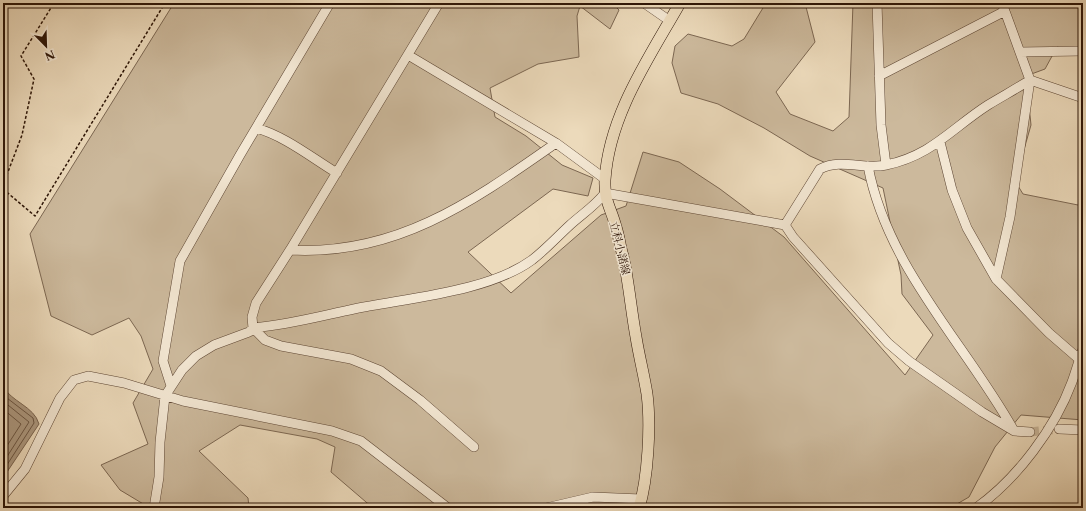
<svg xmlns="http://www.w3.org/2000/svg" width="1086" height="511" font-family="'Libre Caslon Text','Noto Serif JP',serif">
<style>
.green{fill:#ccb99c;stroke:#7c6752}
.water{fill:#ab977e;stroke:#79634e}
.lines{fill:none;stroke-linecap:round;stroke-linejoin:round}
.shore{stroke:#6c5642;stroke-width:1}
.minor-tunnel{stroke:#c6b397;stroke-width:9;stroke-dasharray:9 4.5;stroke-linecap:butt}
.minor-casing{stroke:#5d4634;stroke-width:10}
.major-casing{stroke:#2d1507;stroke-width:12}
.path{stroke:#2d1507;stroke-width:1.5;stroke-dasharray:3 2;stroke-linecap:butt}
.minor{stroke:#f3e7d3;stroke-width:9}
.major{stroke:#ecdabb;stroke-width:11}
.labels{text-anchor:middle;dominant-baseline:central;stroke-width:3;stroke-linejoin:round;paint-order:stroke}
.street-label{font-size:11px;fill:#2d1507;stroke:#f3e7d3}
</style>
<rect width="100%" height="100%" fill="#ecdabb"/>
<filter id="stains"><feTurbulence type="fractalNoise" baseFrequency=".005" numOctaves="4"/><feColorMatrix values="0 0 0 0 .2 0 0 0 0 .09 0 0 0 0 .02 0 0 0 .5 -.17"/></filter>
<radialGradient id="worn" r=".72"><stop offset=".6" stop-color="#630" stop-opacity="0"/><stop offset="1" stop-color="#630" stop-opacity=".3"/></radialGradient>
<!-- green -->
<path class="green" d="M174 3H612L619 10 610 29 580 6 577 16 579 57 538 64 490 88 495 117 526 136 562 165 593 178 588 196 553 189 468 252 511 293 601 215 626 206 643 152 679 162 720 189 784 237 905 375 933 335 902 294 901 275 883 188 810 156 764 128 718 104 681 93 672 63 675 46 688 34 732 46 744 39 766 3H805L815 42 776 92 790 114 833 131 849 117 853 3H1083V53L1057 47 1045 69 1026 76 1031 125 1015 181 1023 194 1083 206V420L1021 415 995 447 969 497 950 508H373L331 472 335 447 317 439 240 425 199 451 248 498 249 508H150L120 490 101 465 148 444 133 403 153 369 141 336 129 318 92 335 51 316 30 234Z"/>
<!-- water -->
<path class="water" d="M3 386C11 402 34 406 39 424L3 478Z"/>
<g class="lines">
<!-- shore -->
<path class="shore" d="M3 395 33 418 34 423 3 471
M3 401 29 422 3 463
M3 409 21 424 3 452"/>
<!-- minor-tunnel -->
<path class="minor-tunnel" d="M1030 432 1059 429"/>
<!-- minor casing -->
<g class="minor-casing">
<path id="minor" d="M439 3 290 250 256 303 252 317 253 328 265 340 281 346 351 359 381 371 420 400 474 447
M644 3 670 21
M877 3 881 125 886 165
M1020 52 1083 51
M408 55 556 143 605 179
M879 76 1005 11
M1030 80 1083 98
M256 128C285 136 312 158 337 173
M940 142 952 190 967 228 996 279 1049 333 1079 359
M868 166C887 267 964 342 1013 429
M785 225 820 169C841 158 864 170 886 165 931 156 952 128 988 105 1001 97 1016 89 1030 80
M290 250C397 256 473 201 556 143
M996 279 1010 217 1030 80 1002 3
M171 386 163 361 180 261 240 155 330 3
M1059 429 1083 430
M3 496 25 469 60 398 74 380 88 376 124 383 183 401 332 431 361 441 448 508
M154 508 159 477 160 442 165 396 182 370 196 356 214 345 249 332 253 328C288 325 321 316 354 309 407 298 488 292 532 260 545 250 557 237 570 225 582 214 595 206 605 193L785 225 793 237 888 343 909 361 982 412 1014 431 1030 432
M546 508 593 497 641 499
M976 508C1017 479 1055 428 1072 382 1076 371 1079 360 1083 349"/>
</g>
<!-- major casing -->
<g class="major-casing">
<path id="major" d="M639 508C648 478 651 425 647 394 644 375 639 356 636 337 631 310 629 283 623 256 620 246 619 236 616 227 611 208 604 201 605 180 609 115 649 58 680 3"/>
</g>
<!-- path -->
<path class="path" d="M3 185 22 135 34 79 21 56 54 3
M3 189 35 216 165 3"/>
<!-- minor -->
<use href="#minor" class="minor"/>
<!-- major -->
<use href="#major" class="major"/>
</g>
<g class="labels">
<!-- street labels -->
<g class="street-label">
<text transform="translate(620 248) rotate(76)">立科小諸線</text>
</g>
</g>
<!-- margin -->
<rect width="1086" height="511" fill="none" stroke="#ecdabb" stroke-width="16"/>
<rect x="4" y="4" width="1078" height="503" fill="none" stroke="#2d1507" stroke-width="2"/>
<rect x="8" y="8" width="1070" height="495" fill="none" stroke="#2d1507"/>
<!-- north arrow -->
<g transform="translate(46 46) rotate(157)" stroke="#f3e7d3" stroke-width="3" paint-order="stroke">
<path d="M0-3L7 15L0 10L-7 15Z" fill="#2d1507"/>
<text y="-6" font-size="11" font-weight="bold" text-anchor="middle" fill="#2d1507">N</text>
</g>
<rect width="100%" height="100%" filter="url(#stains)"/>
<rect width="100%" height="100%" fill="url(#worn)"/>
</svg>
